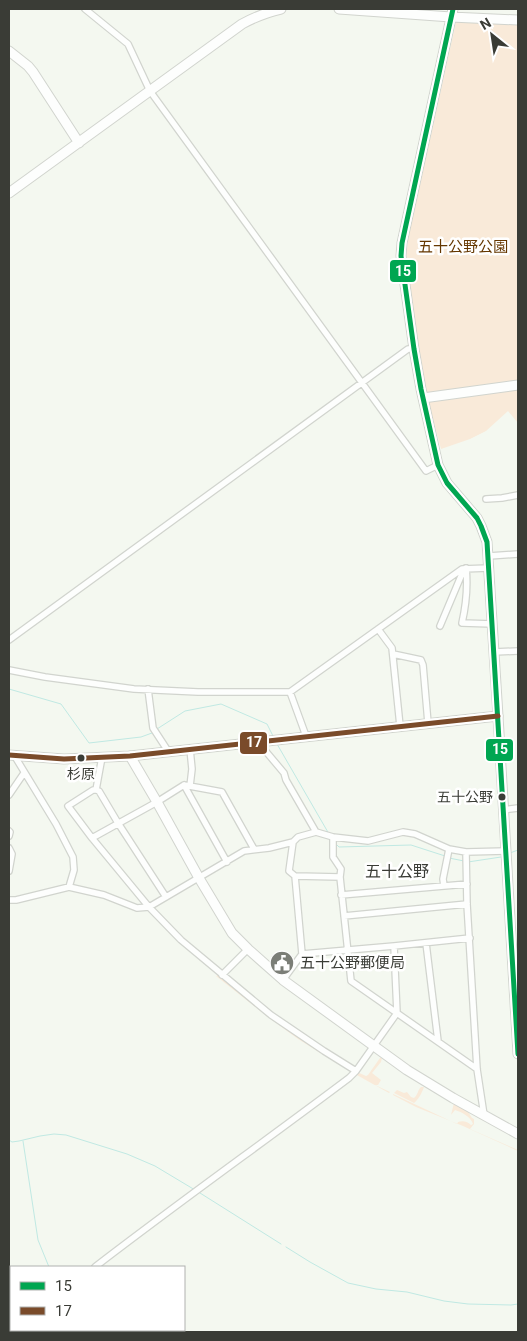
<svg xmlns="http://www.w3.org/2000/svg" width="527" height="1341" font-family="Roboto,'Noto Sans JP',sans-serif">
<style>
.green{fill:#f9ead9}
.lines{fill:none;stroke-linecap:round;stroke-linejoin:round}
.stream{stroke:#c0e9e3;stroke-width:1}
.street-casing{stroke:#d1d4ce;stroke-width:8}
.secondary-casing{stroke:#d1d4ce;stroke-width:11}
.primary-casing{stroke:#d1d4ce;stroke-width:11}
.street{stroke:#fdfefd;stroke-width:5.5}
.secondary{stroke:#fdfefd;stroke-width:9}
.primary{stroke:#fdfefd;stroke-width:9}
.bus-1-casing{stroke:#fff;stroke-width:9}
.bus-2-casing{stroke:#fff;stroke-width:9}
.bus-1{stroke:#00a651;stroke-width:5}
.bus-2{stroke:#7a4b2a;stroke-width:5}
.bus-dot{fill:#3a3c36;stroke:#fff;stroke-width:2}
.labels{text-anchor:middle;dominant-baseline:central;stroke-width:5;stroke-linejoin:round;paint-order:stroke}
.bus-label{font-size:14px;fill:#3a3c36;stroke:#fff}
.park-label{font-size:15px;fill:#653700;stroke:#fff}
.poi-label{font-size:15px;fill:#3a3c36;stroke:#fff;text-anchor:start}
.neighbourhood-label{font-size:16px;fill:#3a3c36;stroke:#fff}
.line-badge{stroke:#fff;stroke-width:2}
.badge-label{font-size:14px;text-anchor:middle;font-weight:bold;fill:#fff}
</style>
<rect width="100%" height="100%" fill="#f4f8f0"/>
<!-- green -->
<path class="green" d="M456 22 518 24V423L508 411 486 431 470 439 441 449 424 385 406 259 408 239Z
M218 975 267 1016 302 1040 352 1071 351 1072 298 1039 268 1017 216 976Z
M380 1058H382L381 1062 372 1073 381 1080 378 1085H375L390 1092 389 1093 355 1074 357 1072 366 1076 368 1075Z
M421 1087H424C422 1093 418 1100 414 1103L394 1093 397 1090 404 1093 407 1092 411 1097 414 1098C418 1095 418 1089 421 1087Z
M393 1094 457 1124 458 1122C463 1120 468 1122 471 1125L473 1124C471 1117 462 1112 455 1110L451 1115 454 1103 467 1110 472 1118 474 1119V1124L470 1129 518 1150V1151L463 1126 416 1107 393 1095Z"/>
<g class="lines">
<!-- stream -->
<path class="stream" d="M9 689 61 704 89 743 141 737 152 733
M157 729 185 711 221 704 267 724 273 736
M277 744 329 834
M335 843 339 847 411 845 445 856
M510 853 518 850
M449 858 464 861
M468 862 501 857
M9 1140 12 1142 19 1141 40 1136 54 1134 66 1135 127 1154 155 1166 195 1190
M23 1141 38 1240 49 1267
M200 1193 281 1244
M286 1247 310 1262 348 1283 376 1289 407 1292 444 1301 468 1304 511 1305 518 1304
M63 1332V1330"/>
<!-- street casing -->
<g class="street-casing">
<path id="street" d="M85 9 128 44 150 91 426 471 438 465
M486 499 502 498 518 495
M489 556 518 554
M466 568C468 587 466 605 462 623L493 624
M440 626 464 569
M378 629 392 648 400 726
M9 640 408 349H414
M494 652 518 651
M393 654 421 660 423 665 428 723
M9 670 45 677 134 689 198 692H290L462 569 489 568
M148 689 153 728 168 751
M290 692 306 736
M258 742 284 773 286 780 316 832 333 837 368 841 403 832 415 834 449 849 466 852 506 851
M14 755 56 824 73 857 74 870 69 887
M184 785 227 862
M190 786 192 769 190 749
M96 790 102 757
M9 795 24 773
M503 810 518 808
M9 831 10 832 9 836
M333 837V857L341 869 340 877
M92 838 157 802 184 785 222 792 254 849
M9 848 12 854 9 871
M466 852 467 904 477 1069 484 1115
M295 876 340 877 351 981 477 1069
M444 886 443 879 449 849
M341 895 467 884
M166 897 118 823 99 791 96 790H93L68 806 92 838 149 907 181 940 271 1015 324 1051 356 1071
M9 900H16L69 887 104 895 137 908 149 907 244 851 269 848 293 842 298 837 316 832
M344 916 467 904
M426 943 438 1041
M302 954 394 946 470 938
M222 975 248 949
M283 980 302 954 295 876 289 871 293 842
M95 1267C178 1203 264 1142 349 1078L356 1071 397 1013 394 946
M9 1331 11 1329"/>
</g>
<!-- secondary casing -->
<g class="secondary-casing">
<path id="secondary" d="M339 9 451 17 518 20
M453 9 402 243 401 256 414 349 421 389 438 465 447 483 477 518 481 526 487 542 498 716
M9 51 28 66 33 72 79 143
M9 193 242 24C255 17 267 12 281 9
M423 398 518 385
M130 756 157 802 199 878 232 933 248 949 283 980 407 1070 453 1098 518 1134"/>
</g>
<!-- primary casing -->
<g class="primary-casing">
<path id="primary" d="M9 755 64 759 130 756 498 716 518 1054"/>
</g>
<!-- street -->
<use href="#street" class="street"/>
<!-- secondary -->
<use href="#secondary" class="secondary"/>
<!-- primary -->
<use href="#primary" class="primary"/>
<!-- bus-1 casing -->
<g class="bus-1-casing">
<path id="bus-1" d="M453 9 402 243 401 256 414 349 421 389 438 465 447 483 477 518 481 526 487 542 518 1054"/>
</g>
<!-- bus-2 casing -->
<g class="bus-2-casing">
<path id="bus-2" d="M9 755 64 759 130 756 498 716"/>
</g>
<!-- bus-1 -->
<use href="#bus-1" class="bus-1"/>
<!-- bus-2 -->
<use href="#bus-2" class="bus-2"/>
</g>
<!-- icons -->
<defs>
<g id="civic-disc" transform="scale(1.25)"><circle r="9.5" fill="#7b7e77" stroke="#fff"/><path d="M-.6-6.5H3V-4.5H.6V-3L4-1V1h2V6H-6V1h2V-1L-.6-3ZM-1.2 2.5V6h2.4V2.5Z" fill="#fff"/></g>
</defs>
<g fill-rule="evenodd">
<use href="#civic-disc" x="282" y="963"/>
</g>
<!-- markers -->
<g class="bus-dot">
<circle cx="81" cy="758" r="4.5"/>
<circle cx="502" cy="797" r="4.5"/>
</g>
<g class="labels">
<!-- bus labels -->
<g class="bus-label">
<text x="81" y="774">杉原</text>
<text x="493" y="797" text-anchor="end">五十公野</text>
</g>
<!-- park labels -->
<g class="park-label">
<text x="463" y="247">五十公野公園</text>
</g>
<!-- poi labels -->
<g class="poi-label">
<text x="300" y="963">五十公野郵便局</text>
</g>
<!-- neighbourhood labels -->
<g class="neighbourhood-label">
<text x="397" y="871">五十公野</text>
</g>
</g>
<g class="line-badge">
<rect x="389" y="259" width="28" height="24" rx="5" fill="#00a651"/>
<rect x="239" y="731" width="29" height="24" rx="5" fill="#7a4b2a"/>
<rect x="485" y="738" width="29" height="24" rx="5" fill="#00a651"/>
</g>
<g class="badge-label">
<text x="403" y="276">15</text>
<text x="254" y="747">17</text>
<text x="500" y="754">15</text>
</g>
<!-- border -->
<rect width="527" height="1341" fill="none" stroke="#3a3c36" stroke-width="20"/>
<!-- legend -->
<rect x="10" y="1266" width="175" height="65" fill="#ffffff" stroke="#b0b1af"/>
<rect x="20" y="1282" width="25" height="8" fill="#00a651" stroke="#b0b1af"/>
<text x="55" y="1291" font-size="15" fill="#3a3c36">15</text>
<rect x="20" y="1307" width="25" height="8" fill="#7a4b2a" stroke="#b0b1af"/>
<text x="55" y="1316" font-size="15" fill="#3a3c36">17</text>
<!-- north arrow -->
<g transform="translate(492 35) rotate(330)" stroke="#ffffff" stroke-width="4" paint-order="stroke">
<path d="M0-4L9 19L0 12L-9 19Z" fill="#3a3c36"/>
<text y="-8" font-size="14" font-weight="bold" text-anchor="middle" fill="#3a3c36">N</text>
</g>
</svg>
